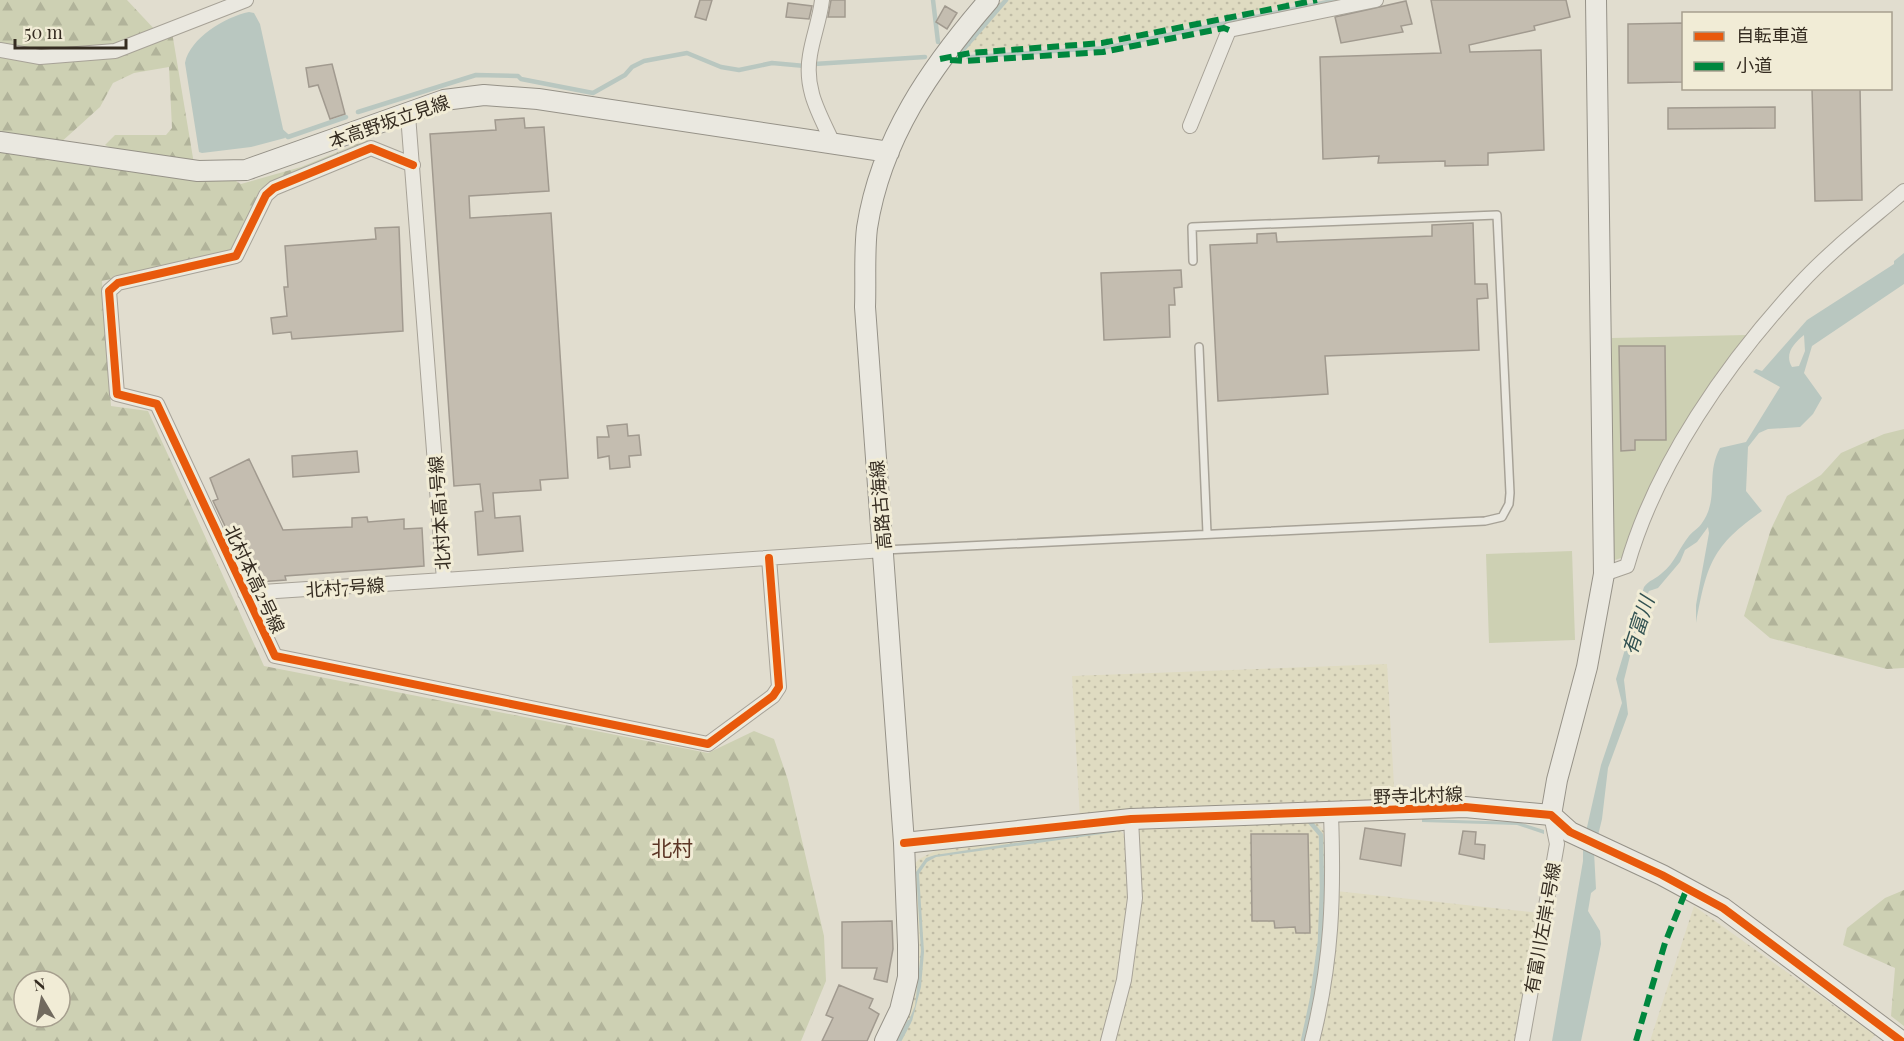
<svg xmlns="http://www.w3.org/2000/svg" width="1904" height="1041" font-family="'Playfair Display','Noto Sans JP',serif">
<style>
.farmland{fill:url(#farmland-dots)}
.forest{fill:url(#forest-firs);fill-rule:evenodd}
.pitch{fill:#cdd0b3}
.water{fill:#b9c7c0;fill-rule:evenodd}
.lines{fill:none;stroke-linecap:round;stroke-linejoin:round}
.stream{stroke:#b9c7c0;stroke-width:4.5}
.building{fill:#c4bdb0;stroke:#a19a8f;stroke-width:1.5}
.lane-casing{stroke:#a7a297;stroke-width:10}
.street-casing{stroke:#a7a297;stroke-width:16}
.secondary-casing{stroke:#969288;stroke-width:22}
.lane{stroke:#eae8e0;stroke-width:7}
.street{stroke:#eae8e0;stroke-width:14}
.secondary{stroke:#eae8e0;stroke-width:20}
.quiet{stroke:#00873e;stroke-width:6;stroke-dasharray:12 6;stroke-linecap:butt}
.cycleway-casing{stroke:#f1ecd6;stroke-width:11}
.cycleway{stroke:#e8590c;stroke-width:8}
.labels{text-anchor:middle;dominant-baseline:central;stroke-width:6;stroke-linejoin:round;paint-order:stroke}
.street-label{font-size:18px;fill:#352c21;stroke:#f1ecd6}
.water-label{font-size:20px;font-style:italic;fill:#325252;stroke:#f1ecd6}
.quarter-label{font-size:21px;fill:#5c3525;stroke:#f1ecd6}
</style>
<defs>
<pattern id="farmland-dots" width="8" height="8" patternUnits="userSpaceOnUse" patternTransform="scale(1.5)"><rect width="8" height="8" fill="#dfdbc1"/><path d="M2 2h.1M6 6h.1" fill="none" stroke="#c0bca6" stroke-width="1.8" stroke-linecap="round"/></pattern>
<pattern id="forest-firs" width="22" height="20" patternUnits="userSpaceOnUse" patternTransform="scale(1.5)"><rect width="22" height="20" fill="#cdd0b3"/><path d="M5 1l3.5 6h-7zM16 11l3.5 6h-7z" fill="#b1b39a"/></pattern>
</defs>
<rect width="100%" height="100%" fill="#e1ddcf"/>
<!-- farmland -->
<path class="farmland" d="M1002 0H1309L1104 42 962 53 959 50Z
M1387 664 1395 803 1080 819 1072 676Z
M1315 820 1326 834 1325 941 1308 1041H1113L1137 835 1141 827Z
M1118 828 1127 838 1130 897 1124 950 1104 1041H892L913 866 919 859 935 851Z
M1336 891 1540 913 1515 1041H1318Z
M1694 906 1875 1035 1870 1041H1650Z"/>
<!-- forest -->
<path class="forest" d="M0 0H127L157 32 137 41 63 54 0 46Z
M172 32 194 164 127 155 105 145 115 135H166L172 128 169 67 134 73 113 83 100 107 59 144 0 136V53L62 59Z
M367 140 372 142 260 189 236 245 226 254 102 281 111 406 148 411 264 666 708 753 754 731 774 739 788 780 824 936 826 981 801 1041H0V150L234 180 241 184 301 167ZM24 981H60V1017H24Z
M1904 429V668L1887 669 1770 638 1744 616 1771 529 1787 496 1821 475 1841 453 1884 434Z
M1904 890V1026L1891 1016 1895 968 1843 945 1847 928 1885 898Z"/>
<!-- pitch -->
<path class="pitch" d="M1746 335 1672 450 1624 557 1612 561V338Z
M1572 551 1575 640 1489 643 1486 554Z"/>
<!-- water -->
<path class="water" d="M1326 0H1353L1103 50 966 59 968 55 1104 46Z
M249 12 254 13 260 24 285 138 251 147 202 153 199 152 185 63C190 38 225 17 249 12Z
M1904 253V284L1812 346 1804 373 1822 398 1813 414 1800 427 1768 429 1759 433 1748 447 1746 491 1762 511C1712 546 1707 564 1696 623V605L1709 533 1708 527 1697 542 1685 550 1680 562 1658 588 1649 591 1643 604 1624 680 1628 714 1608 768 1602 819 1594 852 1596 889 1591 893 1588 911 1600 931 1601 944 1581 1041H1552L1583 861V845L1601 765 1622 703 1616 679 1644 587C1649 580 1656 579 1662 573 1675 563 1679 548 1689 536 1693 531 1699 528 1702 523 1720 497 1705 476 1720 448L1746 442 1780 387 1753 372 1756 369 1762 371 1807 320 1894 264V261ZM1804 335 1805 351 1799 366 1792 367C1784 354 1794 343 1804 335Z
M1422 819 1518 822 1544 830V834L1517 825 1422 822Z
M1116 828V832L936 857 927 862 919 874 924 952 921 987 912 1021 907 1025 915 1006 921 951 916 872 926 858 935 855Z"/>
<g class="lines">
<!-- stream -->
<path class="stream" d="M933 0 938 42
M961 52 1006 0
M814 64 925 57
M358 112 476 75 518 76 521 79 593 93 625 75 632 67 644 61 687 53 721 67 739 70 772 63 805 66
M279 129 288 137 346 117
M899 1041 909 1022
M1303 1041 1312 999 1320 941 1322 889 1321 835 1310 822"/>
</g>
<!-- building -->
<path class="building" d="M700 0H712L706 20 695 17Z
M831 0H845V17H828Z
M1431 0H1566L1570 17 1534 26 1535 30 1469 45 1470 52 1541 50 1544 150 1488 153V165L1445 166V161L1378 163 1379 156 1323 159 1320 57 1441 53Z
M1406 1 1412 24 1401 26 1403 32 1341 43 1335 17Z
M788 3 812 6 809 19 786 17Z
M945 6 957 13 947 29 936 22Z
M1683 23V82L1628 83V24Z
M332 64 345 114 330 119 318 85 309 87 306 68Z
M1812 88H1860L1862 200 1815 201Z
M1775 107V128L1668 129V108Z
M524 118 525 128 544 127 549 191 469 196 470 218 551 213 568 478 540 480 541 490 493 493 495 518 520 516 523 551 478 555 475 512 483 511 480 484 454 486 430 134 496 130 495 120Z
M1473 223 1475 284H1487L1488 298 1477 299 1479 350 1325 356 1328 394 1218 401 1210 245 1257 243V234L1276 233 1277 242 1432 236V225Z
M399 227 403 331 292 339 291 332 273 334 271 318 287 316 284 287H288L285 246 376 239 375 228Z
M1181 270 1182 287 1174 288 1175 305H1169L1170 337 1104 340 1101 273Z
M1619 346H1665L1666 440H1635V450L1621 451Z
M627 424 628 436 639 435 641 455 629 456 630 467 610 469 609 456 598 458 597 437H609L607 426Z
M357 451 359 472 293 477 292 456Z
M249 459 283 530 352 527V518L367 517 368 522 404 519V529L422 528 424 566 285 576 286 580 258 582 259 564 248 574 213 501 218 499 210 478Z
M1365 828 1405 834 1401 866 1360 859Z
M1463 831 1476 832 1475 844 1485 845 1484 859 1459 854Z
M1251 834H1308L1310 933H1296L1295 927 1275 928 1274 921H1252Z
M892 921 893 949 887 982 874 979 877 968H842V922Z
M839 985 873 999 869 1008 879 1014 867 1041H822L833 1018 826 1015Z"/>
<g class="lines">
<!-- lane casing -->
<g class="lane-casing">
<path id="lane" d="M1199 347 1207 533
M884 550 1485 521 1502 517 1509 504 1510 493 1497 215 1192 227 1193 261"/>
</g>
<!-- street casing -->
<g class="street-casing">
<path id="street" d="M822 0C820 19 813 36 810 55 804 89 819 113 833 143
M0 50 40 57 115 51 246 0
M408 115 444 580 884 550
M1190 126 1229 30 1376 0
M413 165 371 148 274 188 266 195 236 256 118 283 109 291 117 394 157 404 275 656 708 744 773 696 779 687 769 558
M1604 574 1627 566C1656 464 1727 363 1799 285 1830 251 1869 221 1904 191
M245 593 444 580
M1108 1041 1124 980 1135 898 1131 819
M1312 1041C1332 961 1334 896 1331 814
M1522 1041 1557 844 1551 815"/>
</g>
<!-- secondary casing -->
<g class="secondary-casing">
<path id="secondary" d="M0 142 198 171 246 170 444 100 484 95 538 99 889 152
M1551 815 1557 780 1587 667 1604 574 1596 0
M904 843 1131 819 1465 807 1551 815 1570 832 1662 875 1723 908 1901 1041
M885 1041 900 1010 908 977V945L904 843 865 307C866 281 864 253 867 228 881 138 931 67 989 0"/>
</g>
<!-- lane -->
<use href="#lane" class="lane"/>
<!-- street -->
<use href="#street" class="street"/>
<!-- secondary -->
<use href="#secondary" class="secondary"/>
<!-- quiet -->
<path class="quiet" d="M940 59 970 53 1102 43 1317 0
M950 60 965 61 1103 52 1224 28 1229 30
M1636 1041 1665 943 1687 888"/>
<!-- cycleway casing -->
<g class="cycleway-casing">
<path id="cycleway" d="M413 165 371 148 274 188 266 195 236 256 118 283 109 291 117 394 157 404 275 656 708 744 773 696 779 687 769 558
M904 843 1131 819 1465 807 1551 815 1570 832 1662 875 1723 908 1901 1041"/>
</g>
<!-- cycleway -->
<use href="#cycleway" class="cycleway"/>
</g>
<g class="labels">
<!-- street labels -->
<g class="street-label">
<text transform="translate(389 121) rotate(-19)">本高野坂立見線</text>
<text transform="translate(880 505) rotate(-95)">高路古海線</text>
<text transform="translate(439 513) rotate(-94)">北村本高1号線</text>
<text transform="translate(255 579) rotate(65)">北村本高2号線</text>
<text transform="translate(345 587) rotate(-4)">北村7号線</text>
<text transform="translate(1418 795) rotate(-2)">野寺北村線</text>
<text transform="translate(1542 928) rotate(-80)">有富川左岸1号線</text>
</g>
<!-- water labels -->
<g class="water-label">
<text transform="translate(1637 625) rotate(-72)">有富川</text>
</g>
<!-- quarter labels -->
<g class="quarter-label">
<text x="672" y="847">北村</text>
</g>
</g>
<!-- legend -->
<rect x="1682" y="12" width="210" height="78" fill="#f1ecd6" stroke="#a69f8e" stroke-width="1.5"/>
<rect x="1694" y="32" width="30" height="9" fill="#e8590c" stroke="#a69f8e" stroke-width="1.5"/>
<text x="1736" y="42" font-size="18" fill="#352c21">自転車道</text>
<rect x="1694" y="62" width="30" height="9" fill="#00873e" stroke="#a69f8e" stroke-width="1.5"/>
<text x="1736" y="72" font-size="18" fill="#352c21">小道</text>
<!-- north arrow -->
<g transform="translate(42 999) rotate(350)"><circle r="28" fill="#f1ecd6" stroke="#a69f8e" stroke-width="1.5"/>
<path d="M0-4.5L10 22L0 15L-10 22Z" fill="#716a5e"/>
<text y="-9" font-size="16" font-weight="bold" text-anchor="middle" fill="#352c21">N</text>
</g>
<!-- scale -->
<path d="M15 39v9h111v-9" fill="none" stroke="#352c21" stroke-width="3"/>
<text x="24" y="39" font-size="18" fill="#352c21" stroke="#f1ecd6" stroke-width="4.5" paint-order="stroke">50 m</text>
</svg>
